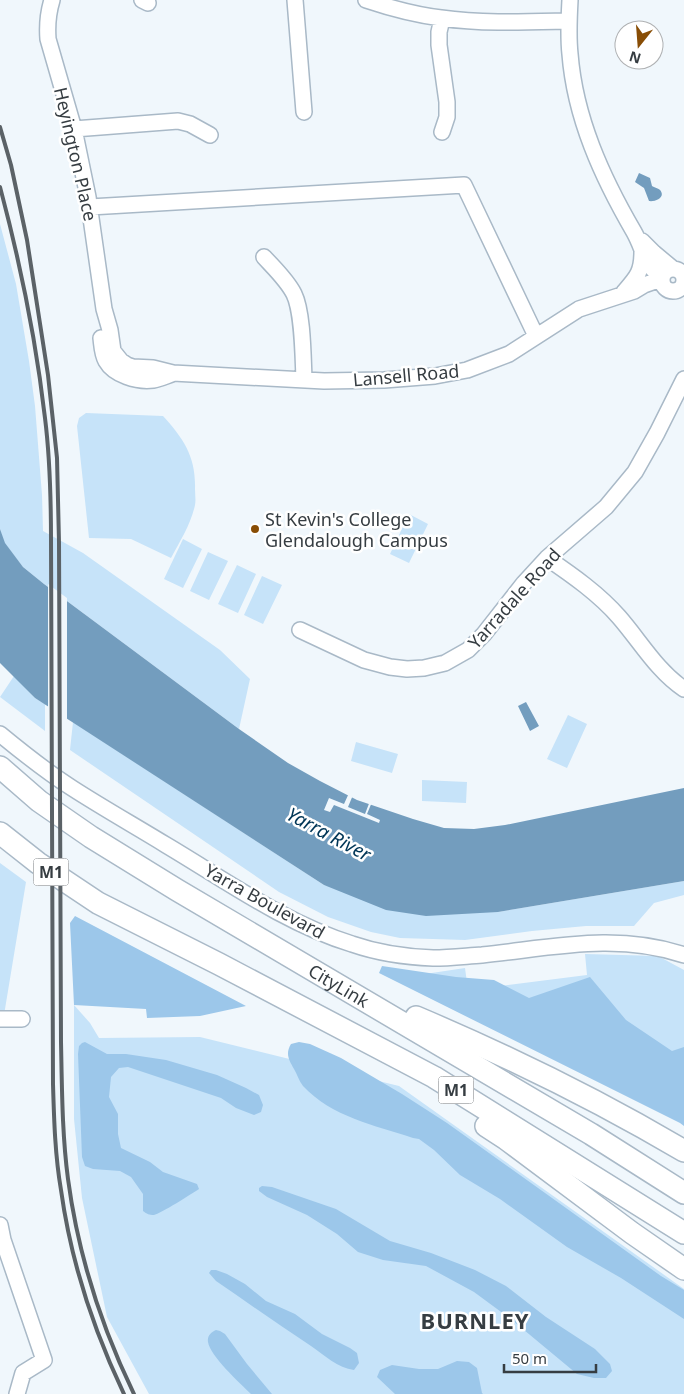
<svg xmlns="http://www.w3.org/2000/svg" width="684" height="1394" font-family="'Noto Sans',sans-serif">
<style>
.green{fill:#c6e3f9}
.forest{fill:#9cc7ea}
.water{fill:#739dbe}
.pier{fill:#f0f7fc}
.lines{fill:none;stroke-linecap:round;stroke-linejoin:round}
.minor-casing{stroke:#a9b9c7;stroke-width:18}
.highway-casing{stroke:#a9b9c7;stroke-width:24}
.minor{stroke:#fff;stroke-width:15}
.highway{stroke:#fff;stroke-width:21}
.rail{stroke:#5b6267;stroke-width:4}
.poi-dot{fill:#884d05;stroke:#fff;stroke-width:2}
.labels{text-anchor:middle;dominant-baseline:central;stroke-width:5;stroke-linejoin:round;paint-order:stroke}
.shield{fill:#fff;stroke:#72777b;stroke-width:1}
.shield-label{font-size:16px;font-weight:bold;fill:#363d42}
.street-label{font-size:18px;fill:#363d42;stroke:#fff}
.poi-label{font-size:18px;fill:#363d42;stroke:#fff;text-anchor:start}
.water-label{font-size:19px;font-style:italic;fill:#003657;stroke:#fff}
.district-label{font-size:22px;font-weight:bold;letter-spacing:1px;fill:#363d42;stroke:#fff}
</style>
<rect width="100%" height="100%" fill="#f0f7fc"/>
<!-- green -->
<path class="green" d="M0 224 16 284 29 361 35 406 42 495 43 531 83 553 220 650 250 679 239 729 44 584 23 567 4 543 0 529Z
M86 413 163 416C184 439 196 457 195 489 195 494 196 500 195 505 191 524 180 541 171 558L131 539 89 538 77 426 79 418Z
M409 514 428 524 409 563 390 554Z
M183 539 202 549 183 588 164 579Z
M208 552 228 561 209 600 190 591Z
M237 565 256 574 238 613 218 604Z
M262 576 282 585 263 624 244 615Z
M14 676 35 698 45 704V731L0 697Z
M568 715 587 724 567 768 547 759Z
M73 722 324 885 498 912 684 881V895L654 903 634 926H586L532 931 465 940 400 938 371 932 328 917 279 892 70 750Z
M356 742 398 754 392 773 351 761Z
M422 780 467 782 466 803 422 801Z
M0 863 26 882 4 1015H0Z
M585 954 658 956 684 970V1119L405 977 465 968 468 990 587 975Z
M74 1005 90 1023 99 1038 200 1037 399 1086 684 1289V1394H149L107 1317 82 1198 74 1119Z"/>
<!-- forest -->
<path class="forest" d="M75 916 246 1006 200 1016 147 1018 146 1009 74 1005 70 923Z
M382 966 456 977 494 980 529 998 590 977 626 1020 672 1051 684 1047V1126L680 1123 379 973Z
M85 1042 107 1054H126L166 1060 217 1075 246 1088 259 1095 263 1105 261 1112 254 1115 236 1108 221 1098 128 1067 119 1068 111 1077 109 1097 118 1114V1134L121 1148 150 1162 163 1172 197 1184 199 1189C193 1193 160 1214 154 1215 149 1215 147 1214 143 1211V1194L131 1177 120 1171 93 1169 85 1166 82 1157 78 1054 79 1046 82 1043Z
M299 1042 310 1044 341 1058 402 1094 447 1123 661 1276 684 1290V1319L621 1278 567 1247 500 1199 460 1175 434 1150 419 1139 413 1138C374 1125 332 1117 303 1086 299 1081 297 1074 294 1069 289 1060 285 1054 291 1044Z
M262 1186 272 1187 336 1209 390 1241 431 1253 475 1270 506 1286 546 1317 595 1349 610 1364 612 1371 606 1378H594L577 1374 512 1320 474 1292 426 1266 383 1260 358 1252 337 1234 307 1215 267 1197 259 1191V1188Z
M211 1270H216L227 1274 245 1284 266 1301 295 1314 322 1334 350 1348 357 1353 359 1363 354 1370C338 1368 324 1355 311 1346 279 1325 248 1303 216 1281L209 1273Z
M216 1330 220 1331 225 1334 247 1364 272 1394H251C240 1383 210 1356 208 1342 207 1336 211 1332 216 1330Z
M457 1361 469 1362 477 1368 482 1393 483 1394H395L377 1377 380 1370 392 1365 419 1369H438Z"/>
<!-- water -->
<path class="water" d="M639 173 650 178 652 186C654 187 659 189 660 190 666 197 656 202 649 201L644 188 635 182Z
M0 529 5 543 23 567 44 584 239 729 288 763 320 781 357 800 413 819 444 828 474 829 505 825 684 788V881L498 912 426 916 386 910 324 885 35 698 0 663Z
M526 702 539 726 530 731 518 706Z"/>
<!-- pier -->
<path class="pier" d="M48 584 67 598V721L48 709Z
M349 793 353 795 348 807 365 814 370 801 372 802 367 814 380 820 379 823 334 805 330 812 324 810 329 798 344 804Z"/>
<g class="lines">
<!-- minor casing -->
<g class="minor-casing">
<path id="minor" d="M52 0C48 13 47 26 48 39L74 129 88 197 104 309 110 330 113 351 121 361 127 365 133 367 153 368 173 373 324 381 384 380 435 376 467 370 509 354 579 309 634 291 644 285 661 279
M142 0 148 3
M295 0 304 112
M366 0C390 8 416 15 441 18 483 24 527 22 569 21
M570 0C569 18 568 36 570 54 575 118 602 177 634 232 644 250 644 264 662 278
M442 19 439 32V45L447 102V117L442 132
M74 129 178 121 190 124 210 135
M90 207 464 185 536 336
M642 241 654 253 672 268
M264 257C274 268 287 280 294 294 303 312 303 358 304 379
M662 280a11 11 0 1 1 22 0a11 11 0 1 1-22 0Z
M624 292C637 277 642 272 642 252
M101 338C102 346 102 354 106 361 114 375 137 382 153 380 159 379 166 376 172 374
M547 558C572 575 599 594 619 617 640 641 657 671 684 689
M300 630 364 660 390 667 407 669 424 668 445 663 468 650 484 634 524 583 547 558 606 507 635 472 657 433 684 379
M0 734C23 753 47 772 72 788 103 808 135 826 166 845 225 880 286 924 352 944 378 953 406 957 433 958 450 958 466 956 482 955 551 948 616 932 684 955
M0 1019H22
M0 1225 3 1240 44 1360 23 1373 17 1394"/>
</g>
<!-- highway casing -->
<g class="highway-casing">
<g id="highway">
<path id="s1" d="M0 767 39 801 91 837 177 890 591 1134 684 1193"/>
<path d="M0 833 38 863 98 903 219 964 434 1077 684 1233"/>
<path d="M416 1017C508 1056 598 1100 684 1151"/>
<path d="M486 1126 506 1139 632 1233 684 1269"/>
</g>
</g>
<!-- minor -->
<use href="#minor" class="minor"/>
<!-- highway -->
<use href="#highway" class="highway"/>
<!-- rail -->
<path class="rail" d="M0 127 11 165 27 240 48 375 57 458 59 542 61 1042C62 1088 62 1134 68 1179 78 1254 101 1326 134 1394
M0 187C20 262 36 340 45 418 50 458 51 499 51 540L53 1084C54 1119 55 1155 61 1190 71 1262 93 1329 124 1394"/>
</g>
<!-- markers -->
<circle class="poi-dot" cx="255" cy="529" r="5"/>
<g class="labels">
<!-- shield labels -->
<g class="shield">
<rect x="33.5" y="858.5" width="35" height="27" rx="4"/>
<rect x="438.5" y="1076.5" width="35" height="27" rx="4"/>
</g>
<g class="shield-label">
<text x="51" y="872">M1</text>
<text x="456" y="1090">M1</text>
</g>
<!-- street labels -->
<g class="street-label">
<text transform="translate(76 154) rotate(77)">Heyington Place</text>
<text transform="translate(406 375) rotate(-5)">Lansell Road</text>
<text transform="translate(514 598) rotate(-48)">Yarradale Road</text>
<text transform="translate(265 901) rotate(29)">Yarra Boulevard</text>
<text stroke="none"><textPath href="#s1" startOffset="404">CityLink</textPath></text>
</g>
<!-- poi labels -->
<g class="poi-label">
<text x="265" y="519">St Kevin's College<tspan x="265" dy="21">Glendalough Campus</tspan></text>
</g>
<!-- water labels -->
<g class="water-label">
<text transform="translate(329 834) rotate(28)">Yarra River</text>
</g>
<!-- district labels -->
<g class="district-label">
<text x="475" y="1320">BURNLEY</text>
</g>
</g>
<!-- north arrow -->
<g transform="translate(639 45) rotate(197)"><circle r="24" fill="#ffffff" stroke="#afb1b3"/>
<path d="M0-4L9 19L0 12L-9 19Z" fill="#884d05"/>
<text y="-8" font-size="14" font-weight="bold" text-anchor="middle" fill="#363d42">N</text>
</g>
<!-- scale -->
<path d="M504 1364v8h92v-8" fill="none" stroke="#363d42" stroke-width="2.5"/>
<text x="512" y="1364" font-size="15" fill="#363d42" stroke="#ffffff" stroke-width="4" paint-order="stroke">50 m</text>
</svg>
